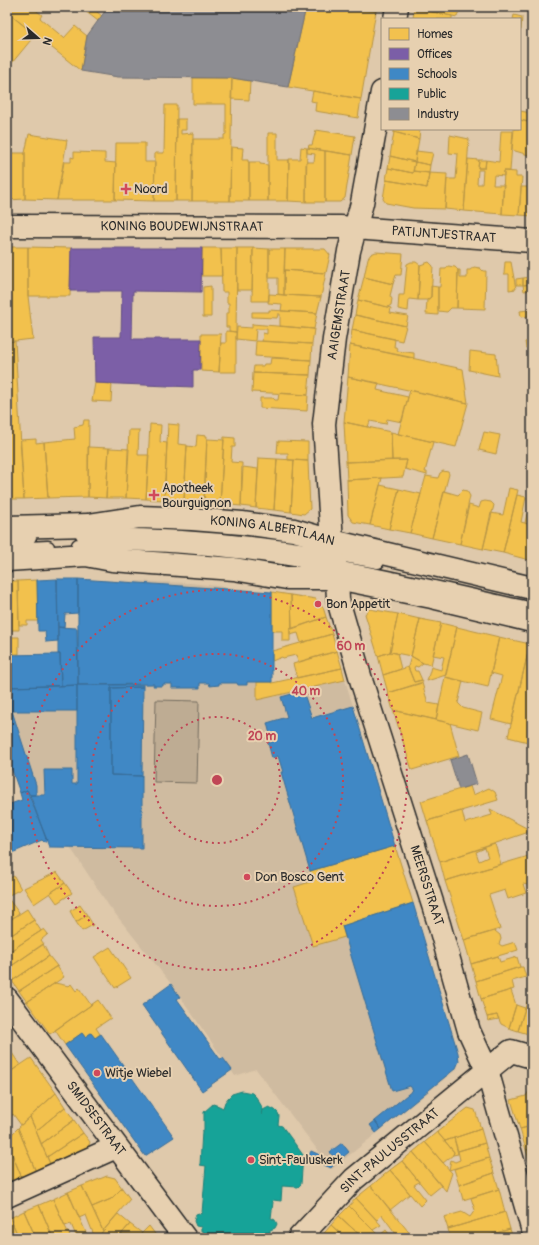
<svg xmlns="http://www.w3.org/2000/svg" width="539" height="1245" font-family="Pangolin,sans-serif">
<style>
.built{fill:#cfbba0}
.green{fill:#beac93;stroke:#746c5f}
.homes{fill:#f2c14e;stroke:#b69444;fill-rule:evenodd}
.offices{fill:#7b5ea7;stroke:#634f82}
.schools{fill:#3f88c5;stroke:#396c97}
.public{fill:#17a398;stroke:#1d7f77}
.industry{fill:#8d8d92;stroke:#707073}
.lines{fill:none;stroke-linecap:round;stroke-linejoin:round}
.service-casing{stroke:#2b2b2b;stroke-width:15}
.minor-casing{stroke:#2b2b2b;stroke-width:25}
.tertiary-casing{stroke:#2b2b2b;stroke-width:25}
.service{stroke:#e7d0b0;stroke-width:12}
.minor{stroke:#e7d0b0;stroke-width:22}
.tertiary{stroke:#e7d0b0;stroke-width:22}
.ring{fill:none;stroke:#c04656;stroke-width:2;stroke-dasharray:2 4}
.poi-dot{fill:#d1495b;stroke:#e7d0b0;stroke-width:1.5}
.labels{text-anchor:middle;dominant-baseline:central;stroke-width:4;stroke-linejoin:round;paint-order:stroke}
.poi-label{font-size:13px;fill:#2b2b2b;stroke:#e7d0b0;text-anchor:start}
.street-label{font-size:13px;fill:#2b2b2b;stroke:#e7d0b0}
.centre{fill:#c04656;stroke:#e7d0b0;stroke-width:2}
.ring-label{font-size:12px;text-anchor:middle;font-weight:bold;fill:#c04656;stroke:#e7d0b0;stroke-width:4;stroke-linejoin:round;paint-order:stroke}
</style>
<rect width="100%" height="100%" fill="#dfc9ab"/>
<filter id="ink" filterUnits="userSpaceOnUse"><feTurbulence type="fractalNoise" baseFrequency=".025" numOctaves="2"/><feDisplacementMap in="SourceGraphic" scale="8" xChannelSelector="R" yChannelSelector="G"/><feConvolveMatrix kernelMatrix="1 2 1 2 8 2 1 2 1" color-interpolation-filters="sRGB"/></filter>
<g filter="url(#ink)">
<!-- built -->
<path class="built" d="M78 579 190 583 272 592V682L273 697 345 680 459 1055V1062L457 1069 332 1169 256 1069 235 1076 172 985 109 906 70 847H49L28 790 20 793 7 756V655L58 654V627L77 628Z"/>
<!-- green -->
<path class="green" d="M156 700 199 701 197 783 154 782Z"/>
<!-- homes -->
<path class="homes" d="M7 7H32L42 15 40 18 64 38 75 26 87 36 81 71 7 12Z
M80 7H91L102 16 98 21Z
M306 7H351L376 11 361 99 288 87Z
M351 7H377L376 11Z
M415 7H460L457 17 414 8Z
M414 8 452 16V19H413Z
M7 12 35 35 7 69Z
M514 15 522 17 521 30H520V19H513Z
M193 78H232L230 201H192L193 139H224V135L226 134V104H193Z
M232 78 250 81 249 100 231 99Z
M313 91 361 99 358 118 315 111 316 102 311 101Z
M165 105H177L176 201H154L155 153H164Z
M520 111 532 113V123L520 120Z
M177 119H186V130H181V134L193 133 192 201H176Z
M520 120 532 123V156L512 150 514 129H520Z
M394 129H420L419 139 394 132Z
M316 130 355 136 352 155 308 148 309 145H312Z
M501 131H513L510 171H504V176L494 175 493 185H504L502 214 464 211 468 159 479 160 478 168H485L486 160 499 162ZM478 170H483L482 184H477Z
M394 132 419 139 415 162 390 156Z
M268 133H277V160H289L288 201H268Z
M29 134 67 140 57 200 25 199V153Z
M450 135 469 139 464 211 445 209 447 179H456L458 154 449 153Z
M116 143H145V162H155L154 201 115 200Z
M231 147 243 148 242 160H248V162H249V201H230Z
M301 147 307 148 306 202 288 201 289 159H300Z
M307 148 325 151V202H306V162H314L315 154 307 153Z
M325 151 352 155 345 198 340 202H325Z
M416 151 433 153 430 165 415 162Z
M74 152 105 153V162L116 163 115 200H57L64 162H71V157L74 158Z
M9 153H25V199L8 200Z
M390 156 415 162 413 173 388 168Z
M7 158H9L8 200H7Z
M479 160H486L485 168H478Z
M249 162H260V164L268 165V201H249Z
M415 162 430 165 429 173 413 171Z
M388 168 413 173V171L429 173 427 188 417 186V185L386 180Z
M531 169 532 216 519 215 521 187H529Z
M504 171 516 172V177H522L519 215 502 214Z
M429 173 447 174 445 209 413 208 386 203 383 199 386 180 417 185V186L427 188Z
M7 247H28V296L33 339 7 342Z
M28 247 71 248 70 296H28Z
M202 248H221L222 276H202Z
M221 248H237L236 332 229 331V327H226V313H229V303H227V292H222Z
M237 248H253L252 290H237Z
M253 248 269 249V301H252Z
M269 249H285L284 295 278 294V278H269Z
M285 249H325L330 255 326 273 284 270Z
M376 252 403 254 401 275H396L393 284 364 277 368 258 371 254Z
M411 262H416L420 265 418 300 409 299 408 311 398 309 399 295H404L407 264Z
M429 262 433 266 431 297 427 300H418L420 265Z
M505 262H511L516 289 509 290V274H504Z
M530 263 532 264V284L523 285V278L531 277Z
M448 266 455 267 458 270 457 308H451L447 312 438 311V287H440L441 269H446Z
M474 267 480 268 483 271H486L485 309 457 308 458 270H460V278H467V270H470Z
M284 270 326 273 321 297 284 295Z
M364 277 393 284 390 296 392 299 391 305 388 307 358 300Z
M523 278V285H516V279Z
M532 284V290L524 291 523 285Z
M211 286V317H203V287Z
M431 286 438 287V315L426 314 427 300 431 297Z
M269 294 284 295 321 297 317 313 281 311 282 304 268 303Z
M358 300 391 308 390 313 408 316 406 326 355 315Z
M269 310 317 313 314 329 280 326V314H278L277 318 252 317V312H269Z
M528 310 529 316 521 317 520 311Z
M355 315 406 326 402 341 352 330Z
M252 324 314 329 312 344 262 341 263 333 267 334V329H256L255 341 236 339 237 327 252 328Z
M352 330 395 339 394 347H396L398 351 414 353V358L350 345Z
M226 331 236 332V372H219L221 343H226Z
M201 334H221L219 372 201 371Z
M15 341 24 499H7V342Z
M256 341 312 344 311 360 255 356Z
M532 341V347L526 348 525 342Z
M350 345 463 369 468 403 348 377Z
M470 351 496 354 498 376 469 370Z
M271 358 311 360 310 375 253 373 254 366H263L264 364H270Z
M253 373 310 375 308 395 252 392Z
M348 377 379 383 377 390 408 397 402 422 387 419 386 424 370 421 368 427 344 422Z
M95 383 112 384 111 402 92 401Z
M410 390 468 403 456 447 398 434Z
M279 393 308 395 307 411 260 408V398H273L275 400H278Z
M84 420H89L88 497 48 498 44 442 75 439 74 427 83 425Z
M344 422 391 432 392 460 346 462Z
M150 424 161 425 160 442 167 443 164 500 146 499Z
M168 424 179 425 178 444 187 445 184 501 164 500Z
M129 430H139L138 455H149L146 499 126 498Z
M391 432 433 442 425 472H427V475L405 469 407 460H392Z
M484 432 500 435 496 454 479 450Z
M197 435 207 436 204 503 184 501 187 446 196 447Z
M224 437 235 438V447H232L231 462 242 463 241 506 220 504Z
M36 439V443L44 442 48 498 24 499 20 440Z
M207 439 224 440 220 504 204 503Z
M278 441 308 442V461L288 460V453H277Z
M88 447 109 448 106 498 88 497Z
M109 448 129 449 126 498H106Z
M259 458 277 459 274 510 256 508Z
M277 459 294 460 291 512 274 510Z
M294 460 308 461 310 509 304 514 291 512Z
M407 460 403 477 347 480 346 462Z
M243 467 258 469 256 508 241 506Z
M443 471 448 472 449 474 432 538 410 533 426 476 438 478 440 473Z
M382 478 370 525 353 522 348 515 347 480Z
M380 485 399 489 389 529 370 525Z
M509 488 518 490 503 553 483 549 491 513 503 515Z
M399 489 421 494 410 533 389 529Z
M463 490 467 491 470 496 460 544 432 538 444 491 458 495Z
M517 495 526 497 521 522 532 525V547L529 560 503 553Z
M485 501 491 502 494 505 483 549 460 544 469 505 479 508 481 502Z
M527 514 532 515V525L525 523Z
M37 580 38 621H27V625H19L18 581Z
M7 581H18L19 630H12L11 634H7Z
M272 592 291 595 292 629H290V641H282V631H272Z
M291 595 316 599 323 607 326 617 292 629Z
M369 609 398 614 390 652 378 656 365 614Z
M398 614 420 619 411 656 390 652Z
M326 617 332 634 301 643 298 633 290 635V629Z
M420 619 441 623 431 665 423 663 411 656Z
M441 623 457 627 446 675 427 681 431 667 441 670 444 657 433 655Z
M457 627 499 637 488 687 445 677Z
M332 634 337 651 298 662 296 655 283 658 282 657 272 661V651Z
M7 637H19V654H7Z
M499 637 530 644 511 724 491 719 502 676 491 673Z
M530 644H532V743L508 737Z
M337 651 342 668 297 678 293 664Z
M390 652 397 653 401 669 383 675 378 656Z
M411 656 423 663 418 667 415 666 414 668 415 671H418L422 680 414 682 408 667Z
M408 667 414 682 422 680 423 682 388 693 383 675Z
M342 668 345 680 257 700V682H272V683Z
M445 677 463 681 458 703 463 708 482 713 478 730 436 720Z
M422 683 428 703 439 705 436 720 393 710 388 693Z
M393 710 450 723 459 756 412 770Z
M470 786 473 795 489 788 495 792 498 800 427 821 421 801Z
M490 809 532 831 440 862 427 821 462 811 465 823 492 815Z
M7 844 12 853 7 856Z
M495 844 501 864 445 881 440 862ZM485 848 488 857 479 861 476 852Z
M395 846 413 903 342 926 345 937 313 946 294 887 313 881 310 871Z
M532 855V886L523 884 526 893 508 899 505 890 489 895 500 929 464 940 445 881Z
M57 872 65 883 34 904 24 888Z
M14 876 21 889 7 896V879Z
M65 883 72 893 57 903 50 893Z
M7 897 19 913 7 922Z
M80 905 87 915 76 922 70 911Z
M27 909 34 920 7 938V922Z
M87 915 93 925 82 931 76 922Z
M34 920 41 931 7 953V938Z
M44 929 48 934 41 940 44 944 7 969V953Z
M495 931 500 935 501 939 499 944 502 946 515 942 518 950 471 964 464 940Z
M43 944 49 956 12 981 7 974V969Z
M110 947 131 978 115 988 94 957Z
M49 956 57 966 19 991 12 981Z
M498 956 500 962 517 957 520 967 476 981 471 964Z
M57 966 64 977 27 1002 19 991Z
M520 967H523L526 977 512 981 514 989 481 999 476 981Z
M55 983 69 986 71 984 76 991 79 988 91 1005 50 1034 27 1002Z
M511 990 516 1005 509 1028 501 1024 497 1015 487 1017 481 999Z
M532 996V1035L518 1031 528 999Z
M98 1000 111 1018 96 1028 100 1034 95 1038 91 1033 85 1037 82 1033 65 1045 55 1030Z
M516 1005 525 1008 518 1031 509 1028Z
M497 1015 499 1019 488 1021 487 1017Z
M10 1050 20 1065 7 1074V1053Z
M31 1058 56 1093 21 1125 13 1114 10 1118 7 1114V1074Z
M532 1089V1126L520 1129 511 1100 526 1096 529 1091Z
M56 1093 65 1107 36 1131 30 1117Z
M65 1107 74 1120 41 1144 36 1131Z
M468 1108 475 1110 481 1129 445 1141 437 1132Z
M30 1117 51 1166 36 1172 18 1128Z
M74 1120 83 1133 47 1157 41 1144Z
M532 1126V1149L526 1150 520 1129Z
M18 1128 36 1172 22 1178 7 1142V1139Z
M481 1129 485 1143 458 1151 454 1138Z
M437 1132 454 1152 453 1155 443 1163 425 1142Z
M83 1133 90 1142 87 1150 51 1166 47 1157Z
M454 1138 458 1154 453 1155 454 1152 445 1141Z
M7 1142 22 1178 7 1184Z
M425 1142 452 1173 446 1191 413 1152Z
M485 1143 489 1158 449 1170 451 1160 455 1162 460 1160 458 1151Z
M532 1149V1169L526 1150Z
M413 1152 441 1186 430 1195 402 1161Z
M489 1158 494 1173 459 1185 454 1169Z
M402 1161 419 1182 414 1185 426 1200 420 1206 390 1170Z
M390 1170 410 1194 390 1210 371 1186Z
M494 1173 499 1189 463 1200 459 1185Z
M107 1176 115 1178 122 1188 111 1199 92 1207 82 1186Z
M82 1186 103 1231 97 1238H95L86 1215 79 1218 68 1192Z
M371 1186 408 1231 414 1238H399L382 1215 377 1220 356 1198Z
M122 1188 130 1199 103 1231 92 1207 111 1199Z
M499 1189 505 1212 448 1229 444 1217 462 1212 470 1217 475 1210 471 1198Z
M68 1192 88 1237 86 1238H77L71 1224 65 1226 53 1199Z
M356 1198 381 1225 373 1230 349 1206Z
M53 1199 65 1226 71 1238H53L39 1205Z
M39 1205 53 1238H36L24 1211Z
M349 1206 381 1238H363L339 1216Z
M24 1211 36 1238H19L10 1218Z
M505 1212 510 1229 480 1238H450L448 1229Z
M118 1214 130 1224 118 1238H97Z
M339 1216 363 1238H345L331 1225Z
M10 1218 19 1238H7V1219Z
M130 1224 142 1233 138 1238H118Z
M331 1225 345 1238H320Z
M149 1226 158 1238H138L142 1233Z
M510 1229 513 1238H483V1237Z
M386 1230 392 1238H381L379 1236Z"/>
<!-- offices -->
<path class="offices" d="M71 248H202L201 292 133 291 132 339H201L200 370H193V387L95 383 94 337H121L122 291H70Z"/>
<!-- schools -->
<path class="schools" d="M57 579 58 641 46 642 45 631H38L37 580Z
M57 579H78V613L65 614 64 628 58 627Z
M78 579 272 592V682H247V685H238L237 683H219V685L210 686 209 683H200V688H172V684H163V686H153L154 684 78 685Z
M58 627 77 628 78 685 61 686 60 654H58Z
M60 654 61 686 7 687V655Z
M77 685H143V687L111 688V775L142 776V848L49 847 30 795H45L44 770H72V784H77Z
M77 685V711H7V687Z
M143 687 142 776 111 775V688Z
M303 691 312 718 353 706 395 846 310 871 281 772H283L278 756 272 758 268 743 272 742 267 723 287 717 281 697Z
M7 711H12L36 785V795H30L27 790 20 793 7 756Z
M27 790 47 840 44 842 42 840 12 853 7 844V805L22 800 20 793Z
M413 903 458 1053 459 1061 456 1068 381 1129 375 1121 413 1090 410 1086 392 1091 342 926Z
M171 984 180 997 177 999 220 1059 223 1058 232 1070 202 1091 142 1005Z
M82 1033 85 1037 91 1033 95 1038 101 1034 174 1137 145 1156 65 1045Z
M375 1121 381 1129 376 1133 370 1125Z
M342 1143 349 1152 337 1162 330 1152Z
M311 1151 336 1162 331 1168 308 1158Z"/>
<!-- public -->
<path class="public" d="M242 1091 252 1093 256 1097 262 1107V1115L263 1110 269 1107 275 1110 278 1113 279 1116 278 1125 282 1126 303 1155 301 1184 298 1187 282 1186 281 1201 273 1200 272 1201 273 1202 271 1218 275 1220 277 1224 275 1228 270 1230V1235L261 1234V1238H205L203 1236V1231H201V1227L196 1226 194 1221 196 1215 202 1213 206 1166 200 1165 202 1131 204 1130V1112L213 1104 219 1106 223 1108 225 1102 228 1098 232 1094Z"/>
<!-- industry -->
<path class="industry" d="M108 7H306L288 87 232 78 118 77 81 71 87 36Z
M468 754 477 784 459 789 450 760Z"/>
<g class="lines">
<!-- service casing -->
<g class="service-casing">
<path id="service" d="M82 535C184 533 278 543 378 562
M7 538 30 537
M78 545C232 539 383 575 532 609
M7 549 48 547"/>
</g>
<!-- minor casing -->
<g class="minor-casing">
<g id="minor">
<path d="M395 19 397 7"/>
<path id="s1" d="M382 92 362 203 349 251 334 339 324 424 332 541 337 578 338 600 362 683 439 924 469 1031 487 1070 532 1228"/>
<path id="s2" d="M7 226 340 227 532 241"/>
<path id="s3" d="M7 999 185 1238"/>
<path d="M7 1196 116 1147"/>
<path id="s4" d="M299 1238 354 1179 511 1051 532 1057"/>
</g>
</g>
<!-- tertiary casing -->
<g class="tertiary-casing">
<g id="tertiary">
<path id="s5" d="M7 527 88 525 140 517 192 519 242 523 294 530 332 541 532 588"/>
<path d="M7 560 86 555 112 560 234 569 287 578H337L432 597 532 621"/>
</g>
</g>
<!-- service -->
<use href="#service" class="service"/>
<!-- minor -->
<use href="#minor" class="minor"/>
<!-- tertiary -->
<use href="#tertiary" class="tertiary"/>
</g>
</g>
<!-- distance rings -->
<g class="ring">
<circle cx="217" cy="780" r="63"/>
<circle cx="217" cy="780" r="126"/>
<circle cx="217" cy="780" r="190"/>
</g>
<!-- markers -->
<g class="poi-dot">
<path d="M124 183h4v4h4v4h-4v4h-4v-4h-4v-4h4z"/>
<path d="M152 489h4v4h4v4h-4v4h-4v-4h-4v-4h4z"/>
<circle cx="318" cy="604" r="4"/>
<circle cx="247" cy="877" r="4"/>
<circle cx="97" cy="1073" r="4"/>
<circle cx="251" cy="1160" r="4"/>
</g>
<g class="labels">
<!-- poi labels -->
<g class="poi-label">
<text x="134" y="189">Noord</text>
<text x="162" y="488">Apotheek<tspan x="162" dy="15">Bourguignon</tspan></text>
<text x="326" y="604">Bon Appetit</text>
<text x="255" y="877">Don Bosco Gent</text>
<text x="105" y="1073">Witje Wiebel</text>
<text x="259" y="1160">Sint-Pauluskerk</text>
</g>
<!-- street labels -->
<g class="street-label">
<text stroke="none"><textPath href="#s2" startOffset="175">KONING BOUDEWIJNSTRAAT</textPath></text>
<text stroke="none"><textPath href="#s2" startOffset="437">PATIJNTJESTRAAT</textPath></text>
<text transform="translate(339 315) rotate(-81)">AAIGEMSTRAAT</text>
<text stroke="none"><textPath href="#s5" startOffset="267">KONING ALBERTLAAN</textPath></text>
<text stroke="none"><textPath href="#s1" startOffset="813">MEERSSTRAAT</textPath></text>
<text stroke="none"><textPath href="#s3" startOffset="149">SMIDSESTRAAT</textPath></text>
<text stroke="none"><textPath href="#s4" startOffset="126">SINT-PAULUSSTRAAT</textPath></text>
</g>
</g>
<circle cx="217" cy="780" r="6" class="centre"/>
<g class="ring-label">
<text x="351" y="650">60 m</text>
<text x="306" y="695">40 m</text>
<text x="262" y="740">20 m</text>
</g>
<!-- margin -->
<rect width="539" height="1245" fill="none" stroke="#e7d0b0" stroke-width="24"/>
<rect x="12" y="12" width="515" height="1221" fill="none" stroke="#2b2b2b" stroke-width="1.5" filter="url(#ink)"/>
<!-- legend -->
<rect x="381" y="18" width="140" height="112" fill="#e7d0b0" stroke="#9c8e7b"/>
<rect x="389" y="28" width="20" height="12" fill="#f2c14e" stroke="#9c8e7b"/>
<text x="417" y="38" font-size="12" fill="#2b2b2b">Homes</text>
<rect x="389" y="48" width="20" height="12" fill="#7b5ea7" stroke="#9c8e7b"/>
<text x="417" y="58" font-size="12" fill="#2b2b2b">Offices</text>
<rect x="389" y="68" width="20" height="12" fill="#3f88c5" stroke="#9c8e7b"/>
<text x="417" y="78" font-size="12" fill="#2b2b2b">Schools</text>
<rect x="389" y="88" width="20" height="12" fill="#17a398" stroke="#9c8e7b"/>
<text x="417" y="98" font-size="12" fill="#2b2b2b">Public</text>
<rect x="389" y="108" width="20" height="12" fill="#8d8d92" stroke="#9c8e7b"/>
<text x="417" y="118" font-size="12" fill="#2b2b2b">Industry</text>
<!-- north arrow -->
<g transform="translate(38 38) rotate(110)" stroke="#e7d0b0" stroke-width="3" paint-order="stroke">
<path d="M0-3L7 15L0 10L-7 15Z" fill="#2b2b2b"/>
<text y="-6" font-size="11" font-weight="bold" text-anchor="middle" fill="#2b2b2b">N</text>
</g>
</svg>
